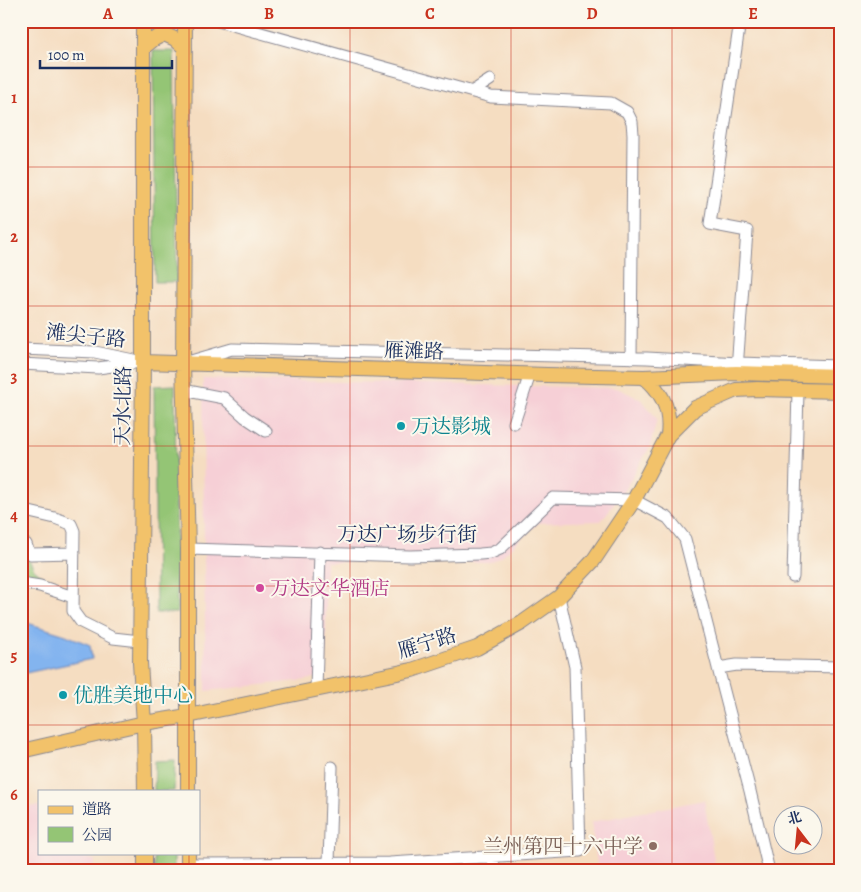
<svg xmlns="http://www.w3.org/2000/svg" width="861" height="892" font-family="Alegreya,'Noto Serif SC',serif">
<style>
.built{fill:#f6cfd6}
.green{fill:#94c575;stroke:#587a6a}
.water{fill:#83b4ef;stroke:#4f72a6}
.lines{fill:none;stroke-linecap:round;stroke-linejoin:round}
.minor-casing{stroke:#888690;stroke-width:13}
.major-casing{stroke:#888690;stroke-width:16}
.minor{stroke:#fff;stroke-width:11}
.major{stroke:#f2c26a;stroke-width:14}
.grid{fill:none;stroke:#c8321e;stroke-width:1;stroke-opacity:0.55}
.culture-dot{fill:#0f9aa8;stroke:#fbf7ec;stroke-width:2}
.hotel-dot{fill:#d1479c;stroke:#fbf7ec;stroke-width:2}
.education-dot{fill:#8d6e63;stroke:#fbf7ec;stroke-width:2}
.labels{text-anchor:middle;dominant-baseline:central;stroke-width:4;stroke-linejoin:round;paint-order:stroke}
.street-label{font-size:20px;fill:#1b2f5e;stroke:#fbf7ec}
.culture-label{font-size:20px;fill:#0d838f;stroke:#fbf7ec;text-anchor:start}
.hotel-label{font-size:20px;fill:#b23c85;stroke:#fbf7ec;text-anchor:start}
.education-label{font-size:20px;fill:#785e54;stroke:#fbf7ec;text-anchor:end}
.neatline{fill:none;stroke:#c8321e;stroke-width:2}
.grid-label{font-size:16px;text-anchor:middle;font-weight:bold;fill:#c8321e}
</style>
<rect width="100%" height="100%" fill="#fbf7ec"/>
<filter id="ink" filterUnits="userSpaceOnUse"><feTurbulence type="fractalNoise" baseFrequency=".02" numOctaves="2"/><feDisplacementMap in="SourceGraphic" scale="10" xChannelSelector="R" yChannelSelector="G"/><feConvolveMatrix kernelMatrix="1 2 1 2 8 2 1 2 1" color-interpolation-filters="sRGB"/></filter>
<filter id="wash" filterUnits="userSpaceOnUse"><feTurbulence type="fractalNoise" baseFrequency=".0096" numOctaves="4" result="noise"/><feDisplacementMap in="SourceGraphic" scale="20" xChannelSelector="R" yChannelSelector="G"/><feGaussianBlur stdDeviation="1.12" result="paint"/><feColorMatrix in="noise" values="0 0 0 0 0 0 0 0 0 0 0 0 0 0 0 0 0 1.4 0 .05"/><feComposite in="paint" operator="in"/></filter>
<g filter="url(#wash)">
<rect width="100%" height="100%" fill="#f5ddc1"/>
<!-- built -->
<path class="built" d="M203 379 617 388 642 400 657 419 650 447 623 492 601 521 538 523 501 557 489 562H326V674L307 680 206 691 204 558Z
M704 800 716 871H598L591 822Z
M39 806V853H59L95 860 92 871H21V807Z"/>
<!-- green -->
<path class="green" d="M153 51H174L177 282H155Z
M175 385 177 613H156L154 386Z
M21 545 34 569 47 580 49 583 21 577Z
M175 760 174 791H154L155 761Z
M154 853H174V871H154Z"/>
<!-- water -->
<path class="water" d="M21 621 66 635 90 645 92 659 21 674Z"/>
</g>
<g filter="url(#ink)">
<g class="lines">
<!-- minor casing -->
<g class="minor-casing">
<path id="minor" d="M218 21 491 97 611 103 627 112 632 122 633 134 631 358
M473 91 490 80
M21 349 95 352 143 362
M191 361 232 349 647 358 739 363 840 366
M21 364 98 368 134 363
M737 369 747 231 710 224 740 21
M183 390 224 398 245 417 266 431
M514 423 530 374
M21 510 55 518 71 524 74 531 73 611 81 622 113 638 140 641
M21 542 26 544 29 553 31 554 74 553
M188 549 410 556 480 554 491 553 500 549 553 498 634 500 668 518 685 539 718 668
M793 577 798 391
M21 583 40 586 73 597
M316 690 320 552
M493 856 494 871
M329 863 332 767
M188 864 390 863 580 851 575 667 559 597
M769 871 750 791 718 668 737 665 840 667"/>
</g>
<!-- major casing -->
<g class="major-casing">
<path id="major" d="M143 21V362L140 663 144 723 145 791
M185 21 183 363 188 549V791
M144 47 154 39 164 34 175 39 185 48
M143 362 547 375 644 377 736 373 840 376
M644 377C663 392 671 411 668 435
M21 751 144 723 188 716 412 670 477 648 522 623 559 597 593 561 634 500 668 435 695 408 736 390 757 389 840 391
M145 853V871
M188 853V871"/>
</g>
<!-- minor -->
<use href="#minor" class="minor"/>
<!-- major -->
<use href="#major" class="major"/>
</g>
</g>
<!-- grid -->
<path class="grid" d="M189 21V791M350 21V871M511 21V871M672 21V871M21 167H840M21 306H840M21 446H840M21 586H840M21 725H840M189 853V871"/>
<!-- markers -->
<g class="culture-dot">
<circle cx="401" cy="426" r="5"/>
<circle cx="63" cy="695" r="5"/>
</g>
<circle class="hotel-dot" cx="260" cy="588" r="5"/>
<circle class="education-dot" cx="653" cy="846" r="5"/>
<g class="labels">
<!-- street labels -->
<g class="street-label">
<text transform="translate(86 336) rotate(6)">滩尖子路</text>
<text transform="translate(414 351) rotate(2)">雁滩路</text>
<text transform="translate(123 406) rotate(-89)">天水北路</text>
<text x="407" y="534">万达广场步行街</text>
<text transform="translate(427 643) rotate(-17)">雁宁路</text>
</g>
<!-- culture labels -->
<g class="culture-label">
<text x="411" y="426">万达影城</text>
<text x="73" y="695">优胜美地中心</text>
</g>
<!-- hotel labels -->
<g class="hotel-label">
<text x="270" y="588">万达文华酒店</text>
</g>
<!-- education labels -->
<g class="education-label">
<text x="643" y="846">兰州第四十六中学</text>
</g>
</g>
<!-- margin -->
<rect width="861" height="892" fill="none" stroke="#fbf7ec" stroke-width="55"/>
<!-- legend -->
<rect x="38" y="790" width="162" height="65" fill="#fbf7ec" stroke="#a1a7b3"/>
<rect x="48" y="806" width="25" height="8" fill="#f2c26a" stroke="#a1a7b3"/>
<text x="82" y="814" font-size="15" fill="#1b2f5e">道路</text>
<rect x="48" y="827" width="25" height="15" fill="#94c575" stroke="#a1a7b3"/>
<text x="82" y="840" font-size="15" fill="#1b2f5e">公园</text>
<!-- north arrow -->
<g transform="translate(798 830) rotate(344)"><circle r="24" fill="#fbf7ec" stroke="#a1a7b3"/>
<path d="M0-4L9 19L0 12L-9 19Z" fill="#c8321e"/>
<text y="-8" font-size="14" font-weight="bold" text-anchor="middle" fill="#1b2f5e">北</text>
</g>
<!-- scale -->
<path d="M40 60v8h132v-8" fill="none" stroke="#1b2f5e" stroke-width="2.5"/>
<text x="48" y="60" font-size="15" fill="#1b2f5e" stroke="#fbf7ec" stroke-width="4" paint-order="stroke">100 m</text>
<rect x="28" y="28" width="806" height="836" class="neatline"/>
<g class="grid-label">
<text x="108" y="19">A</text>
<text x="269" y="19">B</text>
<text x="430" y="19">C</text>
<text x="592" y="19">D</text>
<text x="753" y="19">E</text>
<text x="14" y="103">1</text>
<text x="14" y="242">2</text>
<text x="14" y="382">3</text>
<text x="14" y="521">4</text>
<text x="14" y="661">5</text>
<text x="14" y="800">6</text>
</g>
</svg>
